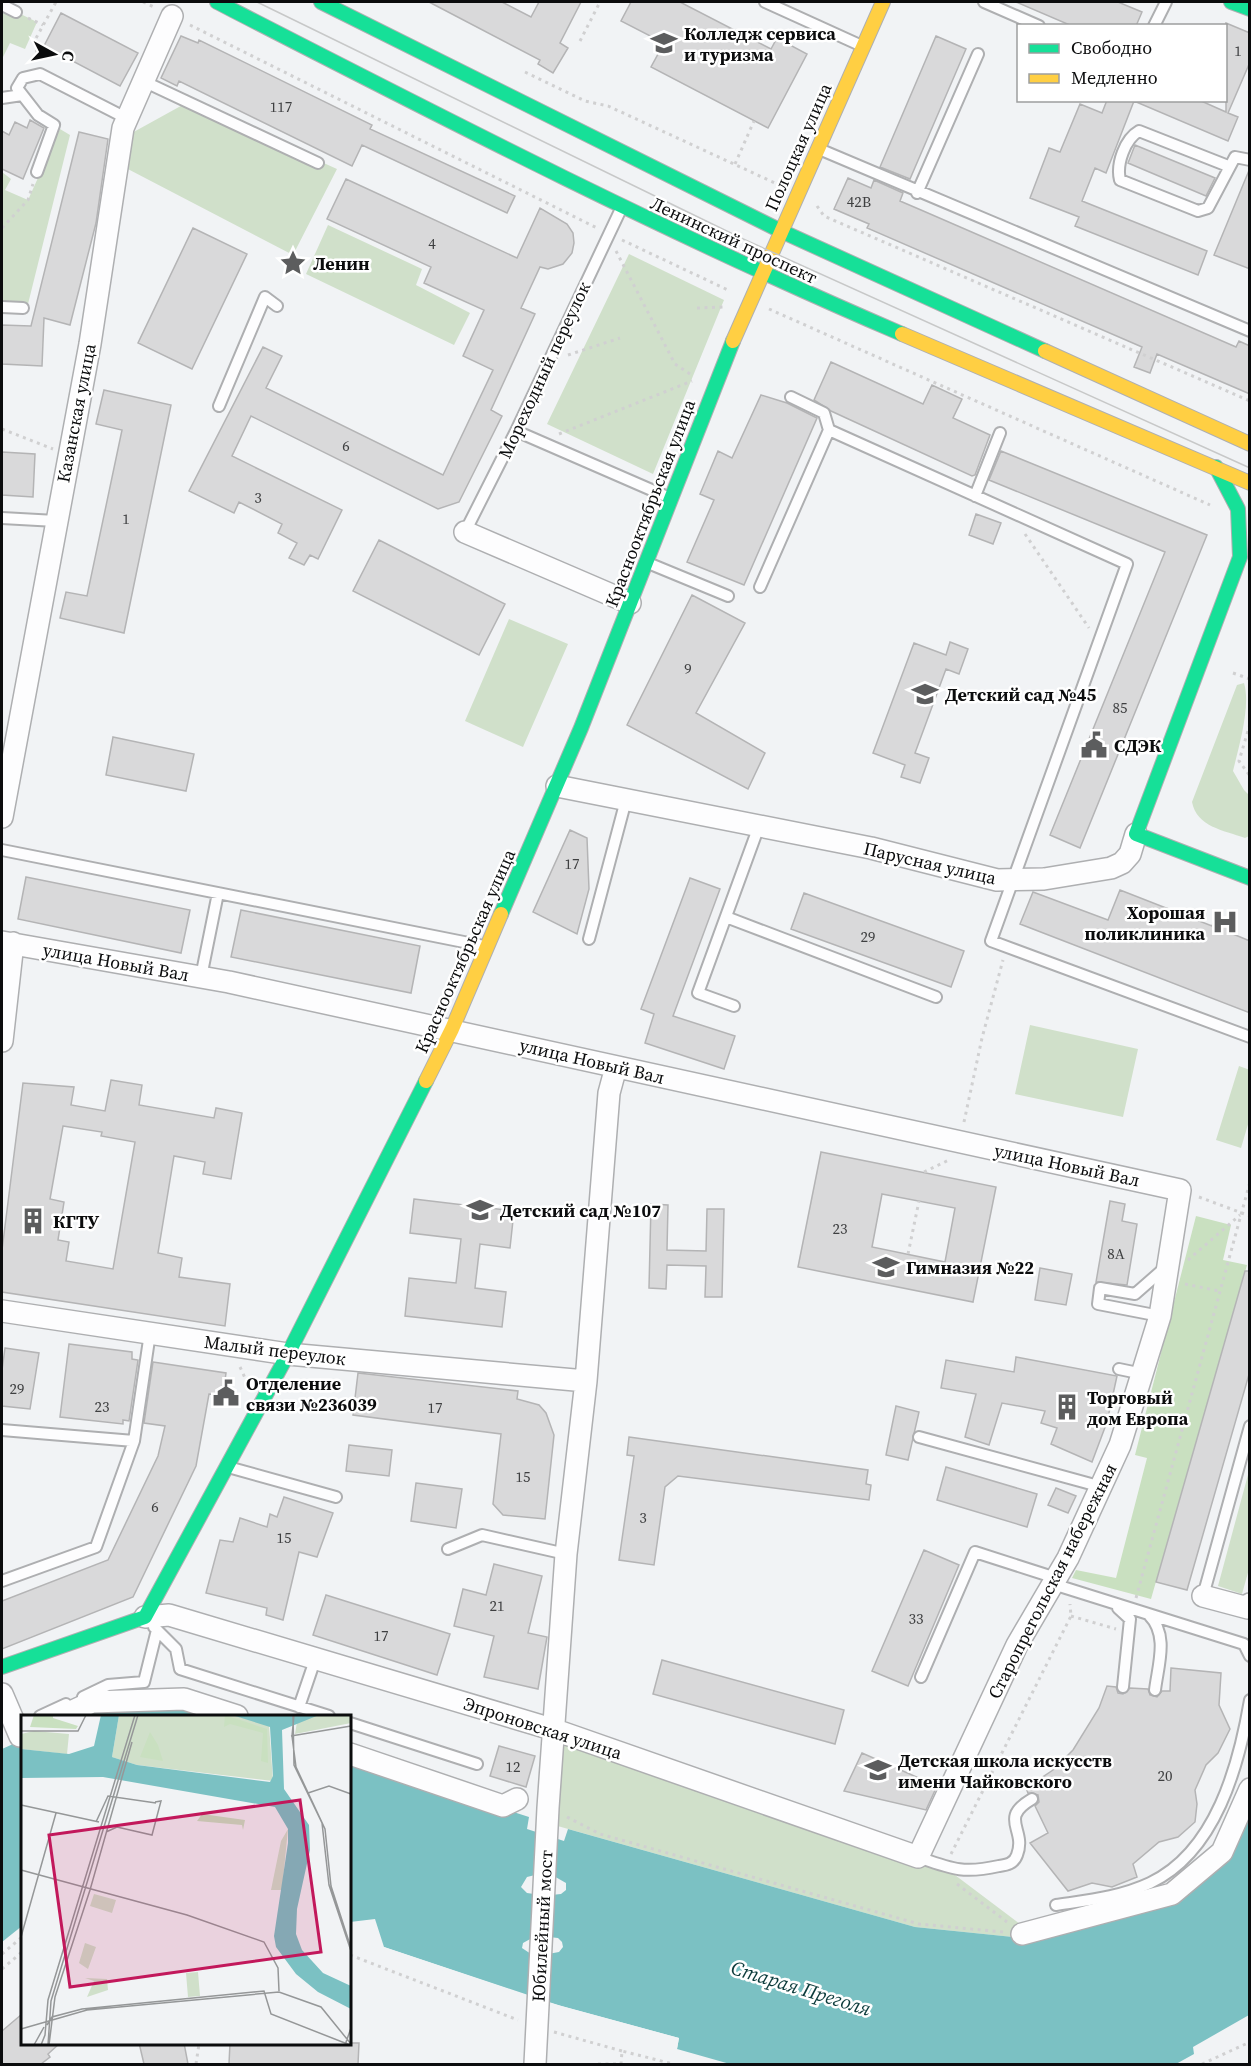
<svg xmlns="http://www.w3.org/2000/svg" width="1251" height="2066" font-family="'Source Serif 4',serif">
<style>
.green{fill:#d0e0ca}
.forest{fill:#c9e0c0}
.water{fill:#7bc1c3}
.pier{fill:#f1f3f5}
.building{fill:#d9d9da;stroke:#b4b4b5;stroke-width:1.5;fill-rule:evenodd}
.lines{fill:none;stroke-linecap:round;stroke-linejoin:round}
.lane-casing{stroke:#aeafb1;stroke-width:14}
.street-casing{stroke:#aeafb1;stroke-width:24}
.fast-casing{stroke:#aeafb1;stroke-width:16}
.slow-casing{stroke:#aeafb1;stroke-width:16}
.path{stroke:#d0d0d1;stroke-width:3;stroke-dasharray:3 4.5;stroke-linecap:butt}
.lane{stroke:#fdfdfe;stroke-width:10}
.street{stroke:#fdfdfe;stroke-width:21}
.fast{stroke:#16e098;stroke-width:14}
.slow{stroke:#ffcf43;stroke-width:14}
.tram{stroke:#c7c8c8;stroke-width:1.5}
.labels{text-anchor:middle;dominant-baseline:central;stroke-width:5;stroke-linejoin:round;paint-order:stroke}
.number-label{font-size:15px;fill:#3e3f40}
.poi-label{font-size:18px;font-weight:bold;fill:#0b0c0d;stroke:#fff;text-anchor:start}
.street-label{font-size:18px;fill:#0b0c0d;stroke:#fff}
.water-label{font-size:20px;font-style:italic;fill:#0b3b3b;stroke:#fff}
.inset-road{fill:none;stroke:#959798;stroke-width:1.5}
.view{fill:#c2185b;fill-opacity:0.15;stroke:#c2185b;stroke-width:3}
.inset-edge{fill:none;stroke:#0b0c0d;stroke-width:3}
</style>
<rect width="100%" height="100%" fill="#f1f3f5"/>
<!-- green -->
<path class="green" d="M2 5 37 22 25 49 10 43 2 59Z
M188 102 337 169 293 255 124 167 130 134Z
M60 129 70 135 27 308 2 307V158L7 161 2 172 11 179 5 190 28 200Z
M328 225 422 269 416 285 470 313 454 345 306 274Z
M629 254 724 300 653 474 547 424Z
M509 619 568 644 523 747 465 721Z
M1244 683C1251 706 1239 746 1233 771L1244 790 1249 795V836L1245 838C1223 830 1197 827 1192 802L1237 685Z
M1030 1025 1138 1049 1123 1117 1015 1094Z
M1239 1066 1250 1070 1249 1121 1241 1148 1216 1140Z
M1249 1471V1569L1242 1594 1218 1586Z
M555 1730 951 1872 1024 1927 1033 1939 915 1927 547 1823Z"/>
<!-- forest -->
<path class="forest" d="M1196 1216 1231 1225 1223 1260 1247 1265 1151 1599 1072 1578 1076 1570 1116 1578 1147 1458 1135 1455Z"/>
<!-- water -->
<path class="water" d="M184 1706 216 1716H78L93 1710Z
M22 1740V1926L2 1942V1749Z
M350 1759 529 1817 527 1829 564 1841 568 1829 915 1927 1032 1939 1176 1898 1249 1805V2015L1193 2047 1194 2054 1176 2064H730L677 2049 679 2038 561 2006 384 1947 375 1919 350 1922Z"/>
<!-- pier -->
<path class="pier" d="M535 1875H552L566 1883V1890L561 1894 551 1895 549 1937 558 1938 562 1942 563 1947 559 1952 548 1954 547 2002 679 2038 677 2049H674L676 2041 560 2009 384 1951V1947L529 1996 531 1954 522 1948 523 1943 532 1938 534 1894 527 1893 521 1887 527 1877Z"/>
<!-- building -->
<path class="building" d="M429 2H502L531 17 539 2H581L560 43 568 48 553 73 538 64 540 60Z
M631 2H680L771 49 777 38 807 54 768 128 651 67 664 43 621 21Z
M1016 2H1118L1142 12 1136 26H1072Z
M61 13 138 53 120 86 44 46Z
M1226 23 1250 33V62L1228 113 1238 117 1228 141 1134 101 1106 173 1095 168 1082 201 1207 251 1198 275 1075 226 1079 217 1030 198 1049 148 1060 152 1080 104 1102 113 1107 100H1199L1226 112Z
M181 36 198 43 199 40 372 125 370 129 515 196 507 213 362 145 352 166 179 81 177 86 161 78Z
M936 36 966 49 910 179 880 167Z
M30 120 44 128 23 179 2 169V131L9 135 15 122 27 128Z
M79 132 108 139 96 223 70 325 44 318 42 366 2 364V325L31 326Z
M1135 145 1215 178 1206 196 1128 163Z
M1250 168V269L1214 255Z
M848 178 871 188 874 180 903 193 900 201 921 210 1236 347 1239 341 1250 346V394L1157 354 1150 373 1134 367 1142 347 867 228 869 224 834 209Z
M346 179 517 258 540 208 567 224 573 233 574 243 572 253 563 264 548 269 540 267 521 308 535 314 491 410 502 416 459 502 438 509 251 416 232 456 342 510 318 559 310 555 304 565 289 558 297 543 278 533 282 524 239 502 234 513 189 491 263 347 282 356 266 388 443 475 493 370 463 356 484 310 424 283 431 267 327 219Z
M193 228 247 254 192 369 138 343Z
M831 362 923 404 932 385 962 399 953 418 990 435 975 475 972 476 831 411 814 400Z
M104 390 171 405 124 633 60 618 66 592 87 596 122 430 96 424Z
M761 395 787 403 817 418 744 585 687 562 714 500 700 494 718 451 732 458Z
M1001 451 1207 535 1080 848 1050 835 1165 552 989 480Z
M2 452 35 454 33 497 2 495Z
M976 514 1001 523 993 544 969 535Z
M379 540 505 604 479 655 353 591Z
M692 595 745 623 696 713 765 753 748 789 627 725Z
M950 642 968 649 959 674 946 669 915 753 929 758 920 783 901 777 905 765 873 753 914 643 946 655Z
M113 737 194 754 186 791 106 775Z
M570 830 587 838 589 889 577 934 533 912Z
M26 877 190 910 181 953 18 919Z
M690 878 720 889 673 1016 735 1036 724 1069 645 1043 654 1014 641 1009Z
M1120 890 1212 926 1215 918 1236 926 1233 934 1250 941V1013L1020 924 1033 892 1108 920Z
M804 893 964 951 951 987 791 929Z
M241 910 420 946 411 993 231 957Z
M111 1080 142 1085 139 1105 214 1118 216 1108 242 1113 231 1179 203 1174 205 1162 174 1156 158 1253 182 1258 179 1277 230 1284 225 1326 2 1292V1250L23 1083 74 1087 71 1105 105 1111ZM63 1126 102 1132 101 1136 135 1142 113 1269 66 1261 69 1242 58 1240 64 1202 50 1199Z
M821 1152 996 1187 973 1302 798 1267ZM882 1194 955 1208 945 1262 872 1247Z
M414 1199 514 1211 510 1248 480 1244 475 1288 506 1292 502 1327 405 1316 409 1278 456 1283 461 1239 410 1233Z
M1110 1201 1125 1204 1122 1221 1137 1224 1127 1285 1096 1282Z
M651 1204 668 1205 667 1250 706 1251 707 1209H724L722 1297H705L706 1266 667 1265 666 1289 649 1288Z
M1040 1268 1072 1274 1066 1305 1035 1300Z
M1245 1271H1250V1371L1187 1590 1156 1582Z
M69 1344 132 1352V1359L138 1360 129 1421 123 1420V1424L60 1417Z
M5 1348 39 1353 30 1409 2 1406V1370Z
M1016 1357 1117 1376 1107 1422 1092 1462 1051 1444 1057 1428 1041 1423 1045 1411 1002 1403 989 1445 965 1437 976 1394 941 1388 946 1360 1014 1372Z
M153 1362 226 1373 223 1395 209 1394 196 1466 133 1597 2 1649V1601L108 1560 158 1456 165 1426 144 1423Z
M358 1373 518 1391 517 1399 539 1405 546 1413 554 1435 545 1519 503 1515 493 1504 501 1434 353 1415Z
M896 1406 919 1412 908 1460 886 1455Z
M629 1437 868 1470 866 1484 871 1485 869 1500 678 1476 665 1487 654 1565 619 1560 634 1456 627 1455Z
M349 1445 392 1450 389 1476 346 1471Z
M946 1467 1037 1494 1027 1527 937 1500Z
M416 1483 462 1489 456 1528 411 1521Z
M1056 1488 1076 1496 1068 1513 1048 1505Z
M284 1497 333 1513 317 1557 299 1552 283 1620 266 1615 267 1608 206 1593 220 1540 233 1542 240 1518 267 1527 270 1514 277 1517Z
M924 1550 959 1565 908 1686 872 1671Z
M494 1564 542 1576 528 1633 547 1637 538 1689 484 1677 494 1636 454 1626 463 1589 486 1595Z
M326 1595 450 1634 437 1675 313 1635Z
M662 1660 844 1710 835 1744 653 1694Z
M1171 1668 1221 1673 1219 1705 1230 1729 1218 1753 1206 1765 1195 1790 1197 1804 1195 1822 1178 1837 1159 1842 1133 1864 1137 1877 1112 1887 1092 1883 1068 1891 1030 1843 1048 1833 1035 1806 1039 1802 1038 1795 1028 1793 1026 1788 1053 1770 1073 1750 1099 1708 1107 1686 1116 1687 1118 1693 1123 1694 1130 1688 1148 1689 1150 1695 1157 1697 1162 1691H1170Z
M499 1746 535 1756 526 1787 490 1776Z
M862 1753 937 1786 926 1810 844 1791Z
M22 2014V2043H60L48 2054 50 2057 41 2064H2V2031Z
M139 2043H184L188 2064H144Z
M230 2043H359L358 2064H229Z"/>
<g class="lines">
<!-- lane casing -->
<g class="lane-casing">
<path id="lane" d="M765 2 862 46
M984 2 1039 26
M2 5 16 12
M1154 26 1166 2
M143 81 318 163
M2 98 22 95
M819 149 1250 331
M1228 166 1139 131C1125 139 1116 164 1120 180L1198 211 1208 208 1235 157 1250 160
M37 172 54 125 38 115 17 88 23 78 40 74 126 118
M917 193 978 54
M2 307 23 308
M791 397 824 413 829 430
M219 406 265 297 277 306
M516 431 670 498
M975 496 1000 433
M2 518 56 521
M465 532 516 431 620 211
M648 563 728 596
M760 587 829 430 1127 564 991 941 1250 1037
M2 850 484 946
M726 917 936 997
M589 939 626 800
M201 977 218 893
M734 1006 698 993 759 826
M1160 1316 1098 1304 1100 1288 1135 1294 1167 1266
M1119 1369 1143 1374
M2 1430 134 1441 150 1333
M919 1437 1102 1487
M228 1467 336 1497
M448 1549 482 1535 566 1554
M2 1581 96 1547 134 1441
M1053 1584 1244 1644 1250 1656
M1203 1596 1250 1426
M1118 1608 1130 1619 1123 1687
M1149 1615C1169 1635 1158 1665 1155 1690
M157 1630 176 1649 180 1669 329 1716
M921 1677 975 1552 1056 1578
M83 1697 108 1685 144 1682 157 1630 154 1627
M299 1707 316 1657
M40 1716 66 1704
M350 1723 477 1764
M918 1857C952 1869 963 1874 999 1866 1006 1865 1014 1864 1017 1855 1027 1829 998 1819 1032 1799
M1056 1905C1089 1900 1120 1897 1150 1883 1216 1852 1239 1765 1250 1700"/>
</g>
<!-- street casing -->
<g class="street-casing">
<path id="street" d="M465 532 630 603
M557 786 871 848 997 880 1044 879 1111 868 1122 863 1130 854 1136 834
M2 817 90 344 123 128 172 16
M2 942 229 982 1180 1190 1160 1316 1120 1445 1068 1558 1017 1645 918 1857 555 1730 169 1615 145 1617
M2 1041 13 943
M2 1311 288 1354 586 1381
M1203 1596 1248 1608 1250 1604
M2 1694 20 1736 22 1735
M62 1716 92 1702 184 1699 237 1716
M350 1754 503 1806 517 1799
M1022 1934 1172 1894 1222 1852 1250 1789
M535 2064 548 1808 566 1554 586 1381 609 1093 616 1067"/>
</g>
<!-- fast casing -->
<g class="fast-casing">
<path id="fast" d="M217 2C443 118 668 234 902 334
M321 2 781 231 1045 351
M1231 2 1250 9
M1216 467 1238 509 1240 557 1136 834 1250 878
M501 914 581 728 733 341
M2 1667 145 1617 288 1354 426 1081"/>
</g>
<!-- slow casing -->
<g class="slow-casing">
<path id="slow" d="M902 334 1250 483
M733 341 883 2
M1045 351 1250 444
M426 1081 452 1029 501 914"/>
</g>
<!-- path -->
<path class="path" d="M143 2 154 7
M28 18 43 25
M190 25 597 228
M580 41 600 2
M38 60 35 40 56 2
M525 72 585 101 608 106 775 183
M735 164 754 121
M817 206 824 216 1250 401
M2 228 28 200 33 184
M622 240 728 290
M616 251 675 364 693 376
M697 308 723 307
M769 309 1210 505
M568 355 620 338
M2 429 53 449
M559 434 692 381
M1025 534 1089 628
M1233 673 1250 679
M1250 724 1239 761 1250 776
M964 1122 982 1038 1003 960
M924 1172 949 1160
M1199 1197 1250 1216
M908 1254 919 1201
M1188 1260 1240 1215
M1185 1284 1219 1291
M240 1367 246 1380
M1136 1598 1250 1182
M1071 1616 1116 1629
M567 1817 600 1834 919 1924 1003 1932
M951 1854 1071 1616 1070 1604
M957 1884 1007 1922
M2 1954 22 1937
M350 1955 518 2020
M2 1969 22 1952
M554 2032 622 2051
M196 2064 199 2044
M598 2064H621L622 2051 673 2064
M1202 2064 1250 2042"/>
<!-- lane -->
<use href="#lane" class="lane"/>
<!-- street -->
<use href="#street" class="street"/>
<!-- fast -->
<use href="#fast" class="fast"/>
<!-- slow -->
<use href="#slow" class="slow"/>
<!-- tram -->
<path class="tram" d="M257 2 741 238 1250 468"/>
</g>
<!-- icons -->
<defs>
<g id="university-bare" transform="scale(2.07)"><path d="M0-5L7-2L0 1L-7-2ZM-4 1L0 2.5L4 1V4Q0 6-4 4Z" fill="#5c5d5e" stroke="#fff" stroke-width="2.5" paint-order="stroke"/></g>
<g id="sight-bare" transform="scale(2.07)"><path d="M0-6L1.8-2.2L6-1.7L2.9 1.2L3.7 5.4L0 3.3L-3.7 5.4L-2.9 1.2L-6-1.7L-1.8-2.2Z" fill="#5c5d5e" stroke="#fff" stroke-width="2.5" paint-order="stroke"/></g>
<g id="school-bare" transform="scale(2.07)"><path d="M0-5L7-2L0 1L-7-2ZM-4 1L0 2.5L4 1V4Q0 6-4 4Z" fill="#5c5d5e" stroke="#fff" stroke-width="2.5" paint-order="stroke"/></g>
<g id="civic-bare" transform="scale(2.07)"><path d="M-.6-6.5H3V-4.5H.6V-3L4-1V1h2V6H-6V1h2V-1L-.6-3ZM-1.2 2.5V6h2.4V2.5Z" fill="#5c5d5e" stroke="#fff" stroke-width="2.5" paint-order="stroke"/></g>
<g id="hospital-bare" transform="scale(2.07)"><path d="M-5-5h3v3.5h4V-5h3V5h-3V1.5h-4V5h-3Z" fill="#5c5d5e" stroke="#fff" stroke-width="2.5" paint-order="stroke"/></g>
<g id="building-bare" transform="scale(2.07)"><path d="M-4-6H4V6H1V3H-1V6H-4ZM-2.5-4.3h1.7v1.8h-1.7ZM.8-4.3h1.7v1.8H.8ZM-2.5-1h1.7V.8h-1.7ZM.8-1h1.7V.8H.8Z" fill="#5c5d5e" stroke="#fff" stroke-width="2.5" paint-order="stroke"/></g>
</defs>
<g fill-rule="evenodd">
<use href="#university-bare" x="664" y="43"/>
<use href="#sight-bare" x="293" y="263"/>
<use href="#school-bare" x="925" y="694"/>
<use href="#civic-bare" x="1094" y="745"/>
<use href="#hospital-bare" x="1225" y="922"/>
<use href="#school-bare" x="480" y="1210"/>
<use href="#building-bare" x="33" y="1221"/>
<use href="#school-bare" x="886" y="1267"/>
<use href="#civic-bare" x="226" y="1393"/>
<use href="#building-bare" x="1067" y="1407"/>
<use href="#school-bare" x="878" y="1770"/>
</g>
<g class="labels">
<!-- number labels -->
<g class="number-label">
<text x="1238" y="50">1</text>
<text x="281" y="106">117</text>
<text x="859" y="201">42В</text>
<text x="432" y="243">4</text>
<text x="346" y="445">6</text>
<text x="258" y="497">3</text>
<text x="126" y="518">1</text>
<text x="688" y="668">9</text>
<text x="1120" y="707">85</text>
<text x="572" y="863">17</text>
<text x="868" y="936">29</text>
<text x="840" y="1228">23</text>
<text x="1116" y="1253">8А</text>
<text x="17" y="1388">29</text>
<text x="102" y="1406">23</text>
<text x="435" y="1407">17</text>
<text x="523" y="1476">15</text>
<text x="155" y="1506">6</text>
<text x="643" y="1517">3</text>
<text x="284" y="1537">15</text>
<text x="497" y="1605">21</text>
<text x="916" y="1618">33</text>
<text x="381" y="1635">17</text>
<text x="513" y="1766">12</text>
<text x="1165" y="1775">20</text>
</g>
<!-- poi labels -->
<g class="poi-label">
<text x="684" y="33">Колледж сервиса<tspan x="684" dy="21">и туризма</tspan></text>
<text x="313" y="263">Ленин</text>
<text x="945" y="694">Детский сад №45</text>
<text x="1114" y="745">СДЭК</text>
<text x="1205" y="912" text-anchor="end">Хорошая<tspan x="1205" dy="21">поликлиника</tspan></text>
<text x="500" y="1210">Детский сад №107</text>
<text x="53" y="1221">КГТУ</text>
<text x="906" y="1267">Гимназия №22</text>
<text x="246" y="1383">Отделение<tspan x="246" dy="21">связи №236039</tspan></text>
<text x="1087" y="1397">Торговый<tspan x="1087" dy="21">дом Европа</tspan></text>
<text x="898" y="1760">Детская школа искусств<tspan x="898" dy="21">имени Чайковского</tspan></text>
</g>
<!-- street labels -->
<g class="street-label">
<text transform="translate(798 147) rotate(-66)">Полоцкая улица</text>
<text transform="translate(734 240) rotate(25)">Ленинский проспект</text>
<text transform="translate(544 370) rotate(-65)">Мореходный переулок</text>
<text transform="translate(76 413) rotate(-79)">Казанская улица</text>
<text transform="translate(650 503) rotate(-69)">Краснооктябрьская улица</text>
<text transform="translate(930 863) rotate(13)">Парусная улица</text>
<text transform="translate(465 951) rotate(-66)">Краснооктябрьская улица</text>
<text transform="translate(116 962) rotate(10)">улица Новый Вал</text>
<text transform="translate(592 1061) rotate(13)">улица Новый Вал</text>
<text transform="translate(1067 1165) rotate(12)">улица Новый Вал</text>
<text transform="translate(275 1350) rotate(7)">Малый переулок</text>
<text transform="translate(1052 1581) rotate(-63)">Старопрегольская набережная</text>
<text transform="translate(543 1728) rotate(18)">Эпроновская улица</text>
<text transform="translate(542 1926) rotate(-87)">Юбилейный мост</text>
</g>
<!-- water labels -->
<g class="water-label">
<text transform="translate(801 1988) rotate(17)">Старая Преголя</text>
</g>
</g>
<!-- overview -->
<g transform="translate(21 1715)">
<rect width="330" height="330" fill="#f1f3f5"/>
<path d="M98 0H211L248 10 252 66 116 50 91 42ZM330 0V8L274 19 276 7 294 1ZM13 16 48 19 46 39 0 34V19ZM267 114 261 175H250L260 126ZM73 179 95 185 91 198 69 191ZM64 228 75 232 67 254 58 248ZM177 257 179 281 167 282 165 258ZM64 263 86 264 87 275 66 282 73 266Z" fill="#d0e0ca"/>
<path d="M13 0H32V3L57 11 55 14 9 12ZM204 0 246 14 247 48 240 46 242 18 209 9 203 12ZM129 17 137 30 142 46 119 42ZM181 99 224 105 222 115 221 110 176 106Z" fill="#c9e0c0"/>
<path d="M80 0H98L91 42 116 50 249 67 252 61 249 12 211 0H298L261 15 263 74 288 110 289 135 276 194 275 219 281 235 302 258 330 271V294L297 277 275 259 255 232 253 221 267 128V114L254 92 82 62 0 63V34L48 39 73 31Z" fill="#7bc1c3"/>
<path class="inset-road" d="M272 0 273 50 301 108 308 170 330 236M273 0 271 21 275 52 304 114 310 171 330 233M0 16H57L65 0M270 21 330 11M287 78 308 71 330 79M0 90 78 107M75 107 87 81 135 88M85 117 96 112 131 120 140 86 134 87M0 155 166 200 243 227 257 253 258 276M0 222 35 98M26 310 31 302 61 294 243 276 250 299 329 330M0 314 66 295 258 277 300 292 330 329M13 330 23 312M20 330 24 320 27 285 114 0M27 330 30 286 117 0M28 330 34 282 69 175 111 27M324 330 330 313"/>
<path class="view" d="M279 85 300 237 49 272 28 120Z"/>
<rect width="330" height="330" class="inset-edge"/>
</g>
<!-- border -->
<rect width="1251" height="2066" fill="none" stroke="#0b0c0d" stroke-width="6"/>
<!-- legend -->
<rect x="1017" y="24" width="210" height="78" fill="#ffffff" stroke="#9d9e9e" stroke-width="1.5"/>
<rect x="1029" y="44" width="30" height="9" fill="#16e098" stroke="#9d9e9e" stroke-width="1.5"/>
<text x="1071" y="54" font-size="18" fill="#0b0c0d">Свободно</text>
<rect x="1029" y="74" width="30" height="9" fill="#ffcf43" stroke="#9d9e9e" stroke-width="1.5"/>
<text x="1071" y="84" font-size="18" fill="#0b0c0d">Медленно</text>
<!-- north arrow -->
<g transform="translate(54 54) rotate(98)" stroke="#ffffff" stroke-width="4.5" paint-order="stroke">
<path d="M0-4.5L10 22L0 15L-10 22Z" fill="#0b0c0d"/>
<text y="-9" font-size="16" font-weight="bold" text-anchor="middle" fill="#0b0c0d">С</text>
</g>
</svg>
